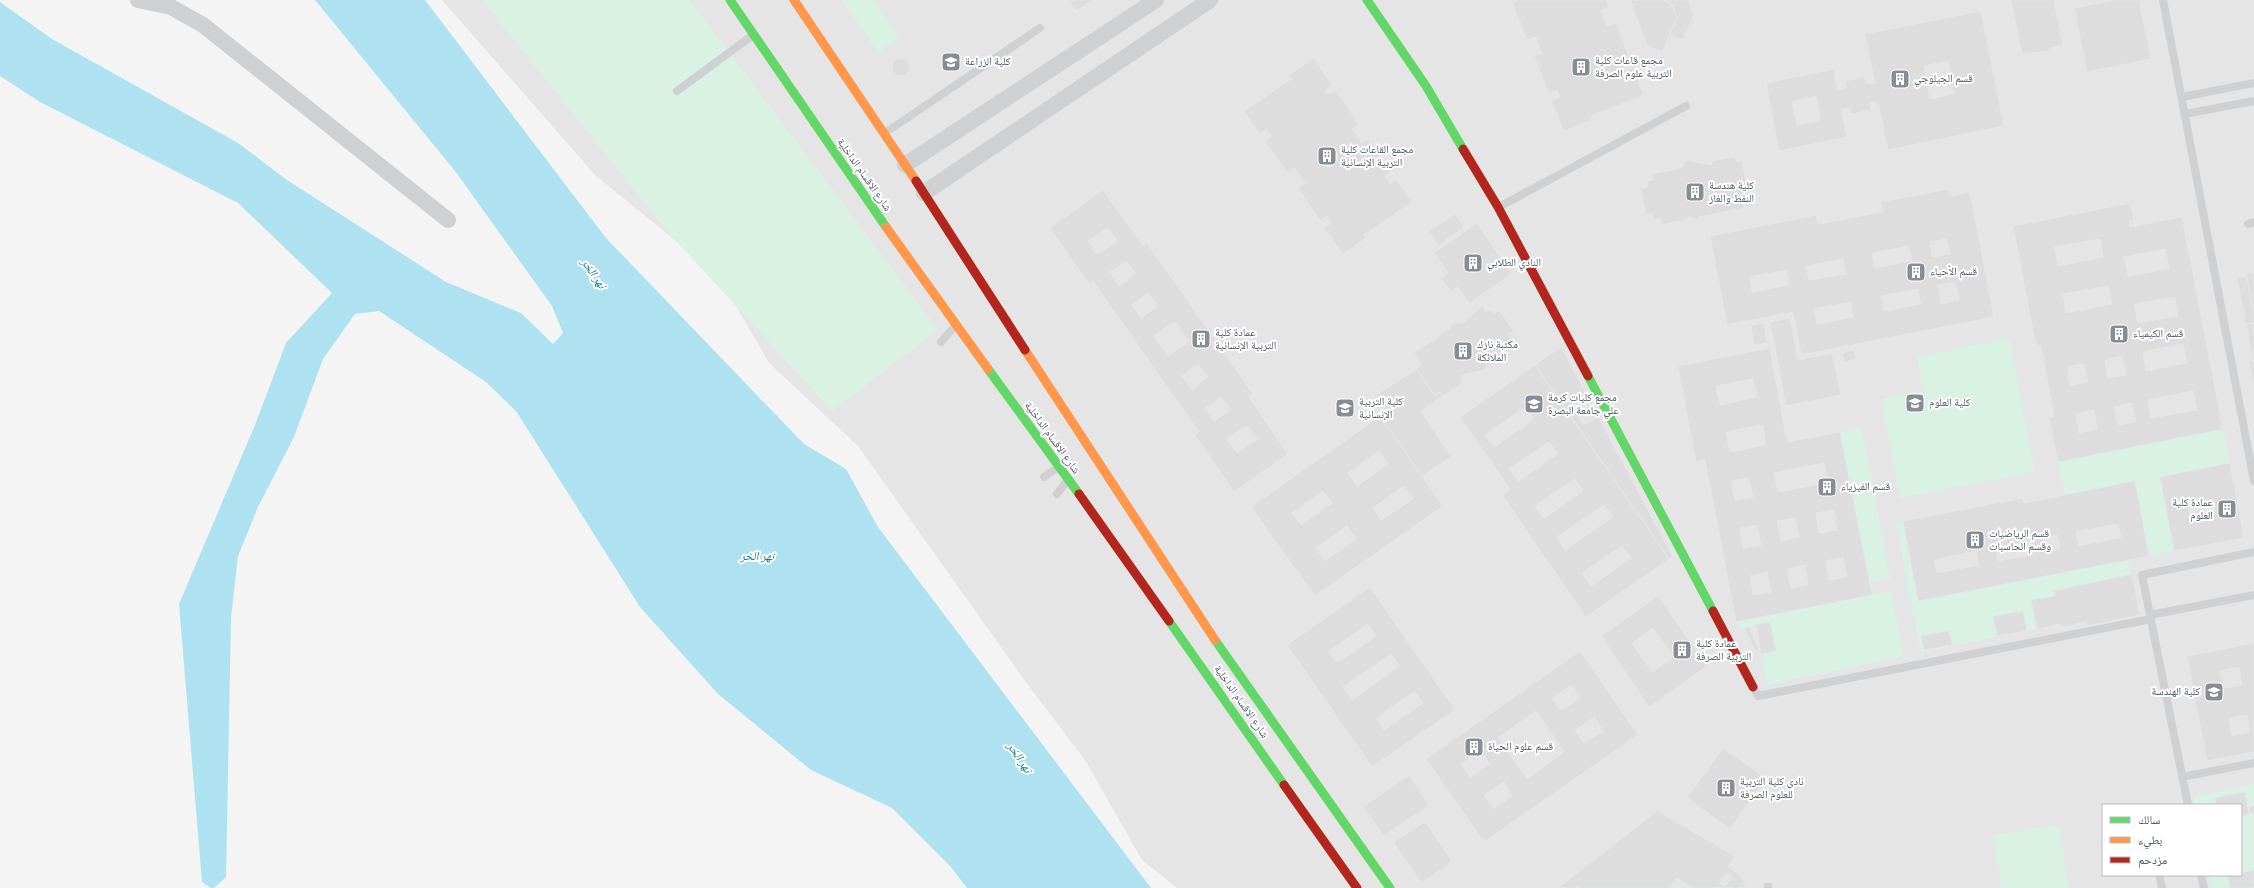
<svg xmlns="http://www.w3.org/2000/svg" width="2254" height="888" font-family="Overpass,'Noto Naskh Arabic',sans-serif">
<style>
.education{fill:#e6e5e6;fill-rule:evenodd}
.green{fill:#d9f2e3;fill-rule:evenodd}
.water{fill:#aee2f0}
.building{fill:#ddddde;stroke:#e5e6e7;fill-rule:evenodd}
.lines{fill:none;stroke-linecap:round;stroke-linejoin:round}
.lane{stroke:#ced0d2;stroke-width:8}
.street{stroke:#ced0d2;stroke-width:16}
.fast{stroke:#63d668;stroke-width:9}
.slow{stroke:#ff974d;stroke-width:9}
.jam{stroke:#b3261e;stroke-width:9}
.labels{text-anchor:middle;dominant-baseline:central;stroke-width:4;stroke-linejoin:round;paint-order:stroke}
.poi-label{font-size:11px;fill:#4a5661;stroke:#fff;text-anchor:start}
.street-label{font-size:11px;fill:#4a5661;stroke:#fff}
.water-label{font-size:12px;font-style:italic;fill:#0c7c9b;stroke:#fff}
</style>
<rect width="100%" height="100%" fill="#f4f4f4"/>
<!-- education -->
<path class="education" d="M442 0H2254V888H1177L1142 860 1085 760 1028 685 858 446 769 363 718 275 595 175ZM2103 805H2241V875H2103Z"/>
<!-- green -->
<path class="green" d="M482 0H690L938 330 832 411 668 232Z
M842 0H873L899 38 878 52Z
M2009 338 2035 472 1900 498 1881 399 1923 390 1917 357Z
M1862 428 1890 578 1869 582 1840 432Z
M2223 429 2230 463 2160 477 2174 551 2149 556 2135 481 2065 495 2058 462Z
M1903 521 1918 601 2129 560 2132 574 2054 591 2055 596 2032 600 2037 629 1921 652 1896 523ZM2023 611 2026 631 1997 636 1993 616ZM1949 631 1952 645 1924 650 1921 636Z
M1891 591 1904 656 1768 685 1761 654 1776 651 1770 623 1740 629 1736 622Z
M2254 784V806L2249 807 2250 814 2254 813V888H2211L2209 875H2241V816L2249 814 2245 792 2215 798 2216 805H2195L2193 796Z
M2059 825 2068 888H2002L1993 835Z"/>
<!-- water -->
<path class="water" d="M315 0H425L606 238 804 444 846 469 878 527 1151 888H967L950 866 892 808 811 770 718 694 640 607 516 411 486 382 379 311 355 314 323 359 294 437 258 507 238 556 231 618 226 877 214 888H211L202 882 179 604 255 425 286 343 332 293 238 203 40 102 0 76V2L52 39 238 143 287 180 446 282 521 313 553 344 563 333 552 306 455 171Z"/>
<!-- building -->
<path class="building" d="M1069 0H1093L1076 11Z
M1518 0H1606L1609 8 1601 11 1607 26 1616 23 1631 62 1623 65 1625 71 1633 68 1644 95 1591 116 1592 120 1564 131 1551 100 1560 97 1557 90 1549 93 1534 56 1542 53 1536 37 1527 40 1512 2Z
M1632 0H1663L1671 3 1677 18 1662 52 1647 45 1631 3Z
M1663 0H1688L1694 15 1683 40 1669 35 1677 18 1671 3Z
M2011 0H2054L2063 45 2049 48 2050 51 2022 54Z
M2115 0H2139L2151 59 2087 72 2074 8Z
M1981 11 2004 126 1888 150 1878 102 1870 103 1871 110 1851 114 1850 108 1841 109 1847 137 1779 151 1766 83 1834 69 1837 90 1846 88 1845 81 1864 77 1866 84 1875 83 1865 34ZM1948 61 1954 94 1930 99 1924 66ZM1816 96 1821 120 1797 125 1792 102Z
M892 67a9 9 0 1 1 18 0a9 9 0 1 1-18 0Z
M1314 58 1332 85 1325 90 1329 95 1336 90 1359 124 1352 129 1362 143 1368 139 1391 172 1385 176 1390 184 1396 179 1412 202 1364 235 1366 238 1343 254 1324 228 1331 223 1327 216 1320 221 1298 188 1305 183 1294 168 1287 173 1265 141 1271 137 1266 129 1260 134 1244 111 1291 79 1288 76Z
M1318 157a10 10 0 1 1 20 0a10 10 0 1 1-20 0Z
M1735 157 1736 162 1742 161 1748 195 1742 196 1744 208 1699 217 1698 220 1686 217 1685 220 1662 225 1660 218 1654 220 1652 213 1646 215 1641 189 1648 187 1647 181 1653 180 1652 174 1682 168 1684 160 1712 165 1711 161Z
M1949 189 1951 196 1970 192 1994 317 1801 355 1793 312 1727 325 1710 236 1816 215 1818 224 1883 212 1881 202ZM1947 239 1950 254 1932 257 1930 242ZM1909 246 1912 261 1875 268 1872 253ZM1843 259 1846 274 1809 280 1806 266ZM1787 270 1789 285 1752 292 1750 277ZM1955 282 1959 300 1941 304 1938 285ZM1918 289 1921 304 1884 311 1881 296ZM1851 302 1854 317 1817 324 1814 309Z
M1103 190 1143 246 1147 243 1253 394 1249 397 1288 454 1234 492 1195 435 1199 432 1093 281 1089 284 1050 228ZM1108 228 1117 241 1097 255 1088 241ZM1126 261 1136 274 1119 286 1110 272ZM1148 293 1158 306 1141 318 1132 305ZM1175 321 1189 342 1168 356 1154 336ZM1198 364 1208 377 1192 389 1182 376ZM1221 397 1230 410 1214 421 1205 408ZM1247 425 1257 439 1237 453 1227 439Z
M2130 203 2134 220 2129 221 2130 227 2182 217 2223 429 2058 462 2049 418 2054 417 2041 345 2036 346 2013 226ZM2100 239 2103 257 2058 266 2055 247ZM2165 249 2169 269 2128 276 2124 257ZM2108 286 2112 304 2066 313 2063 294ZM2175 297 2178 316 2138 323 2134 304ZM2183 344 2187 363 2146 371 2143 352ZM2122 356 2126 375 2108 378 2105 360ZM2084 364 2088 382 2070 386 2067 367ZM2193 391 2197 410 2151 418 2148 400ZM2132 403 2136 422 2118 425 2114 407ZM2094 410 2097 429 2079 433 2076 414Z
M1455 214 1464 227 1432 250 1422 236Z
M1477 223 1512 274 1469 303 1458 287 1451 292 1441 278 1448 273 1434 253Z
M1429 231 1438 245 1432 250 1422 236Z
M2254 272V306H2252L2246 274Z
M2247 276 2252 306H2254V323L2246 324 2237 278Z
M1482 306 1486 312 1491 309 1494 314 1499 310 1514 331 1509 334 1512 339 1508 343 1512 348 1486 367V370L1461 375 1463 383 1443 396 1440 392 1435 396 1417 369 1422 365 1414 353 1451 328 1450 324 1464 322Z
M1790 318 1798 360 1832 353 1841 395 1786 406 1770 322Z
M1764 323 1767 343 1754 345 1751 325Z
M2254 323V358L2253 359 2246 324Z
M1561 347 1585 392 1563 405 1535 365Z
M1770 348 1787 442 1840 432 1872 595 1736 622 1705 460 1696 462 1678 366ZM1753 379 1757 397 1720 405 1716 386ZM1763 425 1766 445 1730 452 1726 432ZM1824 463 1828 482 1778 492 1774 473ZM1749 478 1753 497 1735 500 1731 481ZM1834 510 1837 530 1819 533 1816 513ZM1795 518 1799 537 1781 541 1777 521ZM1757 525 1761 545 1743 548 1740 528ZM1843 557 1847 577 1829 580 1826 561ZM1805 565 1808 585 1791 588 1787 569ZM1767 572 1771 592 1753 595 1750 576Z
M1854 350 1856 359 1844 362 1842 353Z
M2254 361V389L2249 362Z
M1535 365 1669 559 1586 617 1502 495 1510 489 1460 417ZM1525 407 1534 419 1494 447 1485 435ZM1549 442 1558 454 1518 481 1509 469ZM1575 479 1583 491 1543 519 1535 506ZM1604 505 1613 517 1565 550 1557 537ZM1622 546 1631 558 1591 586 1582 573Z
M1417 369 1435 396 1440 392 1443 396 1421 411 1451 457 1422 476 1380 416 1387 411 1376 395Z
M1585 392 1673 557 1669 559 1563 405Z
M1587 396 1599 417 1583 425 1572 404Z
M1380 416 1443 506 1315 596 1251 507ZM1379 451 1388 464 1357 486 1348 473ZM1404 486 1413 499 1381 520 1373 508ZM1323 491 1332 503 1301 525 1292 513ZM1347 526 1356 539 1325 561 1316 548Z
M2230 463 2244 538 2174 551 2160 477ZM2214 499 2216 514 2191 519 2188 504Z
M2135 481 2149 556 1918 601 1903 521 2023 498 2024 503ZM2118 524 2121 537 2079 546 2076 532ZM2057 535 2060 549 2046 552 2043 538ZM2031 541 2033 555 1998 561 1996 547ZM1976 551 1979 565 1937 573 1934 560Z
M2132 574 2140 615 2086 626V622L2061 627V624L2037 629 2031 600 2055 596 2054 591Z
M1370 587 1455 710 1372 767 1287 645ZM1368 624 1376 636 1337 663 1329 651ZM1391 654 1399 666 1352 700 1343 687ZM1415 691 1423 703 1384 730 1376 718Z
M1658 596 1707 666 1649 707 1601 636ZM1653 628 1674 657 1652 672 1632 643Z
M2023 611 2027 631 1997 636 1993 616Z
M1770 622 1776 651 1761 654 1756 625Z
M1749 627 1759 649 1755 651 1745 628Z
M1949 631 1952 645 1924 650 1921 636Z
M2254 643V752L2207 761 2187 656ZM2239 667 2242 685 2224 688 2220 671ZM2247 715 2250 732 2232 736 2229 718Z
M1580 651 1638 735 1484 842 1426 759ZM1572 685 1580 698 1561 711 1552 698ZM1536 711 1564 752 1527 779 1498 738ZM1595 717 1603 731 1584 743 1575 730ZM1481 751 1490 764 1470 777 1461 764ZM1504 782 1512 796 1493 809 1484 795Z
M1723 748 1766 778 1730 829 1687 798Z
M1409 775 1429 805 1384 836 1363 807Z
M2245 792 2249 814 2241 816V805H2216L2215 798Z
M2254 806V813L2250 814 2249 807Z
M1657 811 1735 856 1728 867 1741 875 1746 888H1579L1578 886 1575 888H1558Z
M1423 823H1426L1451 860 1450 863 1423 882 1420 881 1395 844V841Z
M2254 870V888H2230L2228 875H2241V873Z
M1726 873 1732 876 1725 887 1719 883Z
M1676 878 1693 888H1669Z"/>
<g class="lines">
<!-- lane -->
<path class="lane" d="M2163 0 2254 481
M677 91 753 35
M2182 97 2254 83
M2185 114 2254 101
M885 133 1040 28
M1499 207 1686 106
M2248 224 2254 222
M941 342 956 325
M1044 477 1058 467
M1057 494 1068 480
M2150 615 2254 595
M1754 688 1758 696 2151 619
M2182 777 2254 763
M2188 805 2142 575 2254 552
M2201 875 2204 888
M2160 879 2162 888
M1768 888V887"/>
<!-- street -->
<path class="street" d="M138 0 171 7 203 25 448 220
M905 165 1156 0
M924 193 1210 0"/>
<!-- fast -->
<path class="fast" d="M730 0 886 227
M1367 0 1426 86 1463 149
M988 369 1079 494
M1588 376 1713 611
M1169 621 1284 785
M1215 640 1390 888"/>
<!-- slow -->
<path class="slow" d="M794 0 916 181
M886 227 988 369
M1025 350 1215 640"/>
<!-- jam -->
<path class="jam" d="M1463 149 1498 207 1588 376
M916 181 1025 350
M1079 494 1169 621
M1713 611 1753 687
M1284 785 1357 888"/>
</g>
<!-- icons -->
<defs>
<g id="university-square" transform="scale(1)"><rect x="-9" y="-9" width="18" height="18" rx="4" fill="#868d94" stroke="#fff"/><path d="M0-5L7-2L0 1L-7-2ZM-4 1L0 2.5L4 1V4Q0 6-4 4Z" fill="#fff"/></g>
<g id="building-square" transform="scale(1)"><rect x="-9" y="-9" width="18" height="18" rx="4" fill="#868d94" stroke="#fff"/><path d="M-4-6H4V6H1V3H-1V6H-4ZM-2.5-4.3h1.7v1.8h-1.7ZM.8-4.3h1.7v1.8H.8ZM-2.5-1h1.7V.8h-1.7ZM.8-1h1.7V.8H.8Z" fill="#fff"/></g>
</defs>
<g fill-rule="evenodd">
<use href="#university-square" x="951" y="62"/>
<use href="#building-square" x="1581" y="67"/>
<use href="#building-square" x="1900" y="79"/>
<use href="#building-square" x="1327" y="156"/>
<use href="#building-square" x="1695" y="192"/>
<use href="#building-square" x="1473" y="263"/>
<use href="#building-square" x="1916" y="272"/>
<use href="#building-square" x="2119" y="334"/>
<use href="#building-square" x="1201" y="339"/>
<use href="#building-square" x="1463" y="351"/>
<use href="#university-square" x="1915" y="403"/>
<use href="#university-square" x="1534" y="404"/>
<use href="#university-square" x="1345" y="408"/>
<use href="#building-square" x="1827" y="487"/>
<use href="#building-square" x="2227" y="509"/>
<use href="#building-square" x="1975" y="540"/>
<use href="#building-square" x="1682" y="650"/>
<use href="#university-square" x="2214" y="692"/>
<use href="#building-square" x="1474" y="747"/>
<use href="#building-square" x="1726" y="788"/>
</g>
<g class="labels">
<!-- poi labels -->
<g class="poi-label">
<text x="1595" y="61">مجمع قاعات كلية<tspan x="1595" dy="13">التربية علوم الصرفة</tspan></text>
<text x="965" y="62">كلية الزراعة</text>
<text x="1914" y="79">قسم الجيلوجي</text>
<text x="1341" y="150">مجمع القاعات كلية<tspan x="1341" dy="13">التربية الإنسانية</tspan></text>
<text x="1709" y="186">كلية هندسة<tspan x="1709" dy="13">النفط والغاز</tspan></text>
<text x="1487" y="263">النادي الطلابي</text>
<text x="1930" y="272">قسم الأحياء</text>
<text x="1215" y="333">عمادة كلية<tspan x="1215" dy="13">التربية الإنسانية</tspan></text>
<text x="2133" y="334">قسم الكيمياء</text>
<text x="1477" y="345">مكتبة نازك<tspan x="1477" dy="13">الملائكة</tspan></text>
<text x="1548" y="398">مجمع كليات كرمة<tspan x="1548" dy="13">علي جامعة البصرة</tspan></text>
<text x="1359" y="402">كلية التربية<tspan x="1359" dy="13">الإنسانية</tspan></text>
<text x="1929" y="403">كلية العلوم</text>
<text x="1841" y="487">قسم الفيزياء</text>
<text x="2213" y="503" text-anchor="end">عمادة كلية<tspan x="2213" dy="13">العلوم</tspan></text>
<text x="1989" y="534">قسم الرياضيات<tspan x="1989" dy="13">وقسم الحاسبات</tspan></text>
<text x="1696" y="644">عمادة كلية<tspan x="1696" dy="13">التربية الصرفة</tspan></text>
<text x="2200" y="692" text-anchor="end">كلية الهندسة</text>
<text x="1488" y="747">قسم علوم الحياة</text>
<text x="1740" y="782">نادي كلية التربية<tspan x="1740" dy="13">للعلوم الصرفة</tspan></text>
</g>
<!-- street labels -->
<g class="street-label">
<text transform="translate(864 175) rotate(55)">شارع الاقسام الداخلية</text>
<text transform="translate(1052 438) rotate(54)">شارع الاقسام الداخلية</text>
<text transform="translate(1241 702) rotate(55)">شارع الاقسام الداخلية</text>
</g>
<!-- water labels -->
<g class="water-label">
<text transform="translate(593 274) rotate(55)">نهر الخر</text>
<text x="757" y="557">نهر الخر</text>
<text transform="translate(1019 758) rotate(56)">نهر الخر</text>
</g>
</g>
<!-- legend -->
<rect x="2102" y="804" width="140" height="72" fill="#ffffff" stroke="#b7bbc0"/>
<rect x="2110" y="817" width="20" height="6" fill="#63d668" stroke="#b7bbc0"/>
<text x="2138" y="824" font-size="12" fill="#4a5661">سالك</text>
<rect x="2110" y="837" width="20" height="6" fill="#ff974d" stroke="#b7bbc0"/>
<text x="2138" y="844" font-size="12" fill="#4a5661">بطيء</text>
<rect x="2110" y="857" width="20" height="6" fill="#b3261e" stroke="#b7bbc0"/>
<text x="2138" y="864" font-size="12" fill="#4a5661">مزدحم</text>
</svg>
